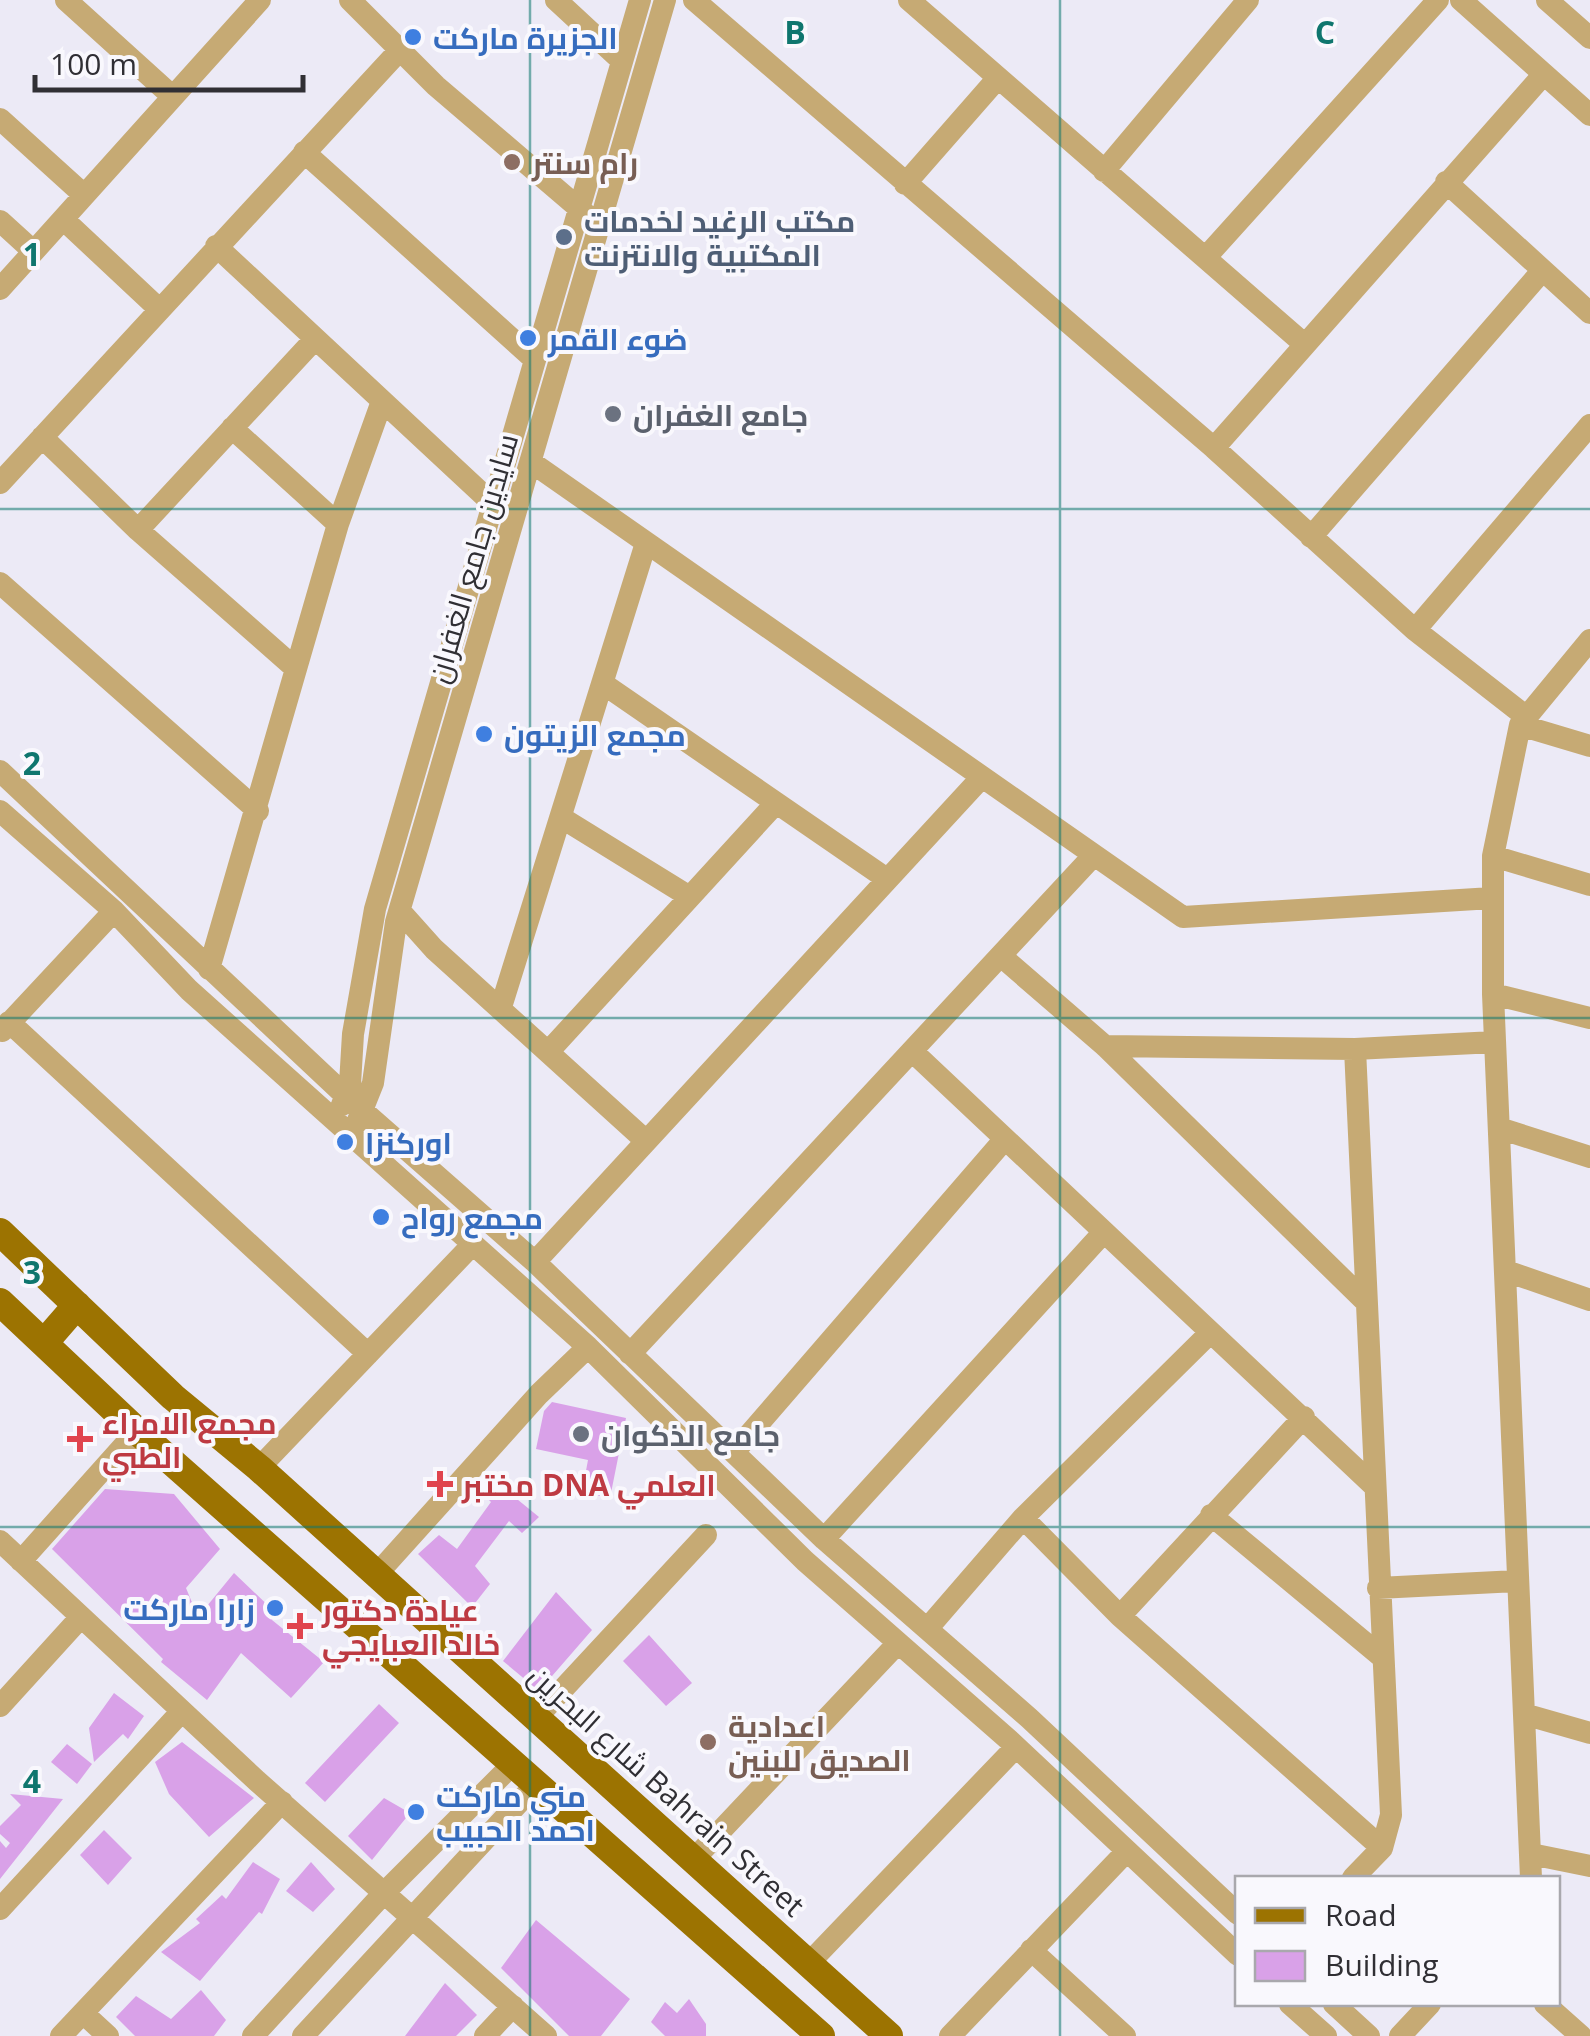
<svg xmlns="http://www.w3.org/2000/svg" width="1590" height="2036" font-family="'Open Sans',Cairo,sans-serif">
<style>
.building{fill:#d9a1e8}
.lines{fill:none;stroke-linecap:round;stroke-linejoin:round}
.minor{stroke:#c6aa74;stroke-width:22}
.major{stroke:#9c7301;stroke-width:28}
.grid{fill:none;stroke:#0f766e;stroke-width:2.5;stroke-opacity:0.55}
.shop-dot{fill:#3f7fe0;stroke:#f9f8fd;stroke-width:4}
.education-dot{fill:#8d6e63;stroke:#f9f8fd;stroke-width:4}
.service-dot{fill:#5c6f8a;stroke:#f9f8fd;stroke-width:4}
.worship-dot{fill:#6b7280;stroke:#f9f8fd;stroke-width:4}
.health-dot{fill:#e0444e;stroke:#f9f8fd;stroke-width:4}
.labels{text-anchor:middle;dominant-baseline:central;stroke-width:8;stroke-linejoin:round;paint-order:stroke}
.shop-label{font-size:30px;font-weight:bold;fill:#366cbe;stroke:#f9f8fd;text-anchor:start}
.education-label{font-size:30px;font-weight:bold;fill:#785e54;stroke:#f9f8fd;text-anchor:start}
.service-label{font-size:30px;font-weight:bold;fill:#4e5e75;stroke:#f9f8fd;text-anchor:start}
.worship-label{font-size:30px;font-weight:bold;fill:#5b616d;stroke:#f9f8fd;text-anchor:start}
.street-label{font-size:30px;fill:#302f34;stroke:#f9f8fd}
.health-label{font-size:30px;font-weight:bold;fill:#be3a42;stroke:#f9f8fd;text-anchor:start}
.grid-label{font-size:32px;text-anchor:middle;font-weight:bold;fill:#0f766e;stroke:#f9f8fd;stroke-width:8;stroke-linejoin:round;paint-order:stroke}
</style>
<rect width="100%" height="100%" fill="#eceaf6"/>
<!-- building -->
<path class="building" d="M552 1402 626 1418 610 1498 582 1492 588 1460 536 1449 544 1411Z
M502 1487 539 1517 522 1533 509 1521 475 1566 490 1584 472 1607 418 1554 439 1535 457 1549 491 1502 478 1489Z
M105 1489 174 1494 220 1549 186 1588 198 1617 234 1573 277 1614 272 1620 324 1662 291 1698 241 1653 207 1700 161 1662 163 1659 52 1549Z
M556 1592 592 1630 539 1691 503 1661Z
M649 1635 692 1683 666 1706 623 1661Z
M114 1693 144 1716 128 1739 123 1734 94 1762 89 1728Z
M379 1704 399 1723 325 1802 305 1783Z
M182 1742 254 1798 209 1837 169 1794 155 1762Z
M67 1744 92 1764 77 1784 51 1762Z
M10 1794 63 1799 0 1879V1841L6 1848 10 1843 0 1834V1826L21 1805Z
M384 1798 410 1813 372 1860 348 1836Z
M104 1830 132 1858 108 1885 80 1855Z
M253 1862 280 1879 262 1914 259 1912 200 1981 161 1952 200 1923 196 1919 222 1895 226 1899Z
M311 1862 335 1889 313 1912 286 1891Z
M536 1920 630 1999 601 2036H569L501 1968Z
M445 1983 477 2015 456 2036H405Z
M201 1990 226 2020 214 2036H135L116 2017 136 1996 171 2019Z
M689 1999 706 2024V2036H665L651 2022 665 2002 677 2013Z"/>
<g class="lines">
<!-- minor -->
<path class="minor" d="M66 0 172 96
M350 0 436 86 588 216
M556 0 622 61
M694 0 1214 448 1415 630 1524 715
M909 0 1303 343
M1461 0 1590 115
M1547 0 1590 38
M0 119 84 195
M304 152 534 359
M1104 171 1248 0
M1446 182 1590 313
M905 184 997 79
M63 219 158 308
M0 221 33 251
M216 246 492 503
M1206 257 1438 0
M0 289 260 0
M232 428 338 524
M42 437 138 530 295 668
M1214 448 1544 74
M531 462 1183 917 1492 898
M0 483 398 52
M138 530 315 339
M1311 537 1542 271
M0 583 258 811
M1415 630 1590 425
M605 685 887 879
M1520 725 1590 746
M0 771 347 1097 535 1262 824 1539 1029 1718 1238 1914
M0 811 114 911 189 990 588 1347 805 1561 1009 1740 1238 1955
M562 818 690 897
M1493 856 1590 885
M400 911 434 949 645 1140
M1002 957 1105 1046 1366 1302
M209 969 338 524 381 404
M1493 994 1590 1018
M501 1007 646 543
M9 1022 368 1354
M2 1031 114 911
M1105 1046 1355 1049 1495 1042
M549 1051 776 803
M913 1052 1372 1484
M342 1105 350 1084 353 1034 375 909 640 0
M357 1123 373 1083 396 922 665 0
M1499 1128 1590 1157
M535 1262 982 777
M1506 1271 1590 1300
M630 1354 1094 855
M735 1451 1004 1140
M259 1468 473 1244
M1211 1515 1382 1657
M1023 1518 1120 1616 1382 1848
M824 1539 1103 1233
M0 1541 257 1781 546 2036
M21 1561 137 1431
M377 1574 539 1394 588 1347
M1378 1588 1517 1581
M1120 1616 1304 1417
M927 1629 1023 1518 1210 1333
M0 1706 81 1617
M1524 1714 1590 1733
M537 1717 706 1535
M1531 1854 1590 1866
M695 1858 898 1643
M1353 1878 1382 1848 1391 1815 1355 1049
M1531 1878 1493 994V856L1520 725 1590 640
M0 1909 182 1711
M1031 1950 1125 2036
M809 1963 1016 1747
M1290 2004 1326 2036
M1334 2004 1369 2036
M1545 2004 1581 2036
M83 2013 108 2036
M61 2036 282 1802
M253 2036 383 1894 514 1763
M303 2036 537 1783
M485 2036 513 2006
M950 2036 1127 1851
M1400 2036 1430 2004"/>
<!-- major -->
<path class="major" d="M0 1232 173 1397 259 1468 889 2036
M0 1302 137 1431 821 2036
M44 1343 77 1305"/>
</g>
<!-- grid -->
<path class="grid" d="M530 0V2036M1060 0V2036M0 509H1590M0 1018H1590M0 1527H1590"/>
<!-- markers -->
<g class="shop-dot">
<circle cx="413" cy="37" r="10"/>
<circle cx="528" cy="338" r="10"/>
<circle cx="484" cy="734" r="10"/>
<circle cx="345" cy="1142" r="10"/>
<circle cx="381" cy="1217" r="10"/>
<circle cx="275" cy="1608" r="10"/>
<circle cx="416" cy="1812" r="10"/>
</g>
<g class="education-dot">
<circle cx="512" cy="162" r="10"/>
<circle cx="708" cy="1742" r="10"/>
</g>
<circle class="service-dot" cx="564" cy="237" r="10"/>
<g class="worship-dot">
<circle cx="613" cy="414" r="10"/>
<circle cx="581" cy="1434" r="10"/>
</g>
<g class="health-dot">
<path d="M75 1424h10v10h10v10h-10v10h-10v-10h-10v-10h10z"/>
<path d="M435 1469h10v10h10v10h-10v10h-10v-10h-10v-10h10z"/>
<path d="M295 1611h10v10h10v10h-10v10h-10v-10h-10v-10h10z"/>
</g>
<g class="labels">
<!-- shop labels -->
<g class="shop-label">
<text x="433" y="37">الجزيرة ماركت</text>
<text x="548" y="338">ضوء القمر</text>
<text x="504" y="734">مجمع الزيتون</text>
<text x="365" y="1142">اوركنزا</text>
<text x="401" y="1217">مجمع رواح</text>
<text x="255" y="1608" text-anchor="end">زارا ماركت</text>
<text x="436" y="1795">مني ماركت<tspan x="436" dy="34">احمد الحبيب</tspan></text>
</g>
<!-- education labels -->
<g class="education-label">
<text x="532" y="162">رام سنتر</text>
<text x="728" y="1725">اعدادية<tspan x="728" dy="34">الصديق للبنين</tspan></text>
</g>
<!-- service labels -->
<g class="service-label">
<text x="584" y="220">مكتب الرغيد لخدمات<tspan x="584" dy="34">المكتبية والانترنت</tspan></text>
</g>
<!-- worship labels -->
<g class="worship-label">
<text x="633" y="414">جامع الغفران</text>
<text x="601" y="1434">جامع الذكوان</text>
</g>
<!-- street labels -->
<g class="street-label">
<text transform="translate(472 558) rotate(-74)">سايدين جامع الغفران</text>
<text transform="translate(667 1790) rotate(42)">شارع البحرين Bahrain Street</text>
</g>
<!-- health labels -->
<g class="health-label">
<text x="102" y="1422">مجمع الامراء<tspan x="102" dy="34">الطبي</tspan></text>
<text x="462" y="1484">مختبر DNA العلمي</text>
<text x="322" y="1609">عيادة دكتور<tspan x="322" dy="34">خالد العبايجي</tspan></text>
</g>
</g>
<g class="grid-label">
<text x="795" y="44">B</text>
<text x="1325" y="44">C</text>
<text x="32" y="266">1</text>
<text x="32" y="775">2</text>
<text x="32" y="1284">3</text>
<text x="32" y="1793">4</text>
</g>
<!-- legend -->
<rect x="1235" y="1876" width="325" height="130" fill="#f9f8fd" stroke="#a9a8ad" stroke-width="2.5"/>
<rect x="1255" y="1908" width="50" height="15" fill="#9c7301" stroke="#a9a8ad" stroke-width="2.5"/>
<text x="1325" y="1926" font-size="30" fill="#302f34">Road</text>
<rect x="1255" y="1951" width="50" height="30" fill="#d9a1e8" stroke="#a9a8ad" stroke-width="2.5"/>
<text x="1325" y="1976" font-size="30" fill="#302f34">Building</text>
<!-- scale -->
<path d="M35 75v15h268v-15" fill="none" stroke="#302f34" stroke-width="5"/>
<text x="50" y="75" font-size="30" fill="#302f34" stroke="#f9f8fd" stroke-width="8" paint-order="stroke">100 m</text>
</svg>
